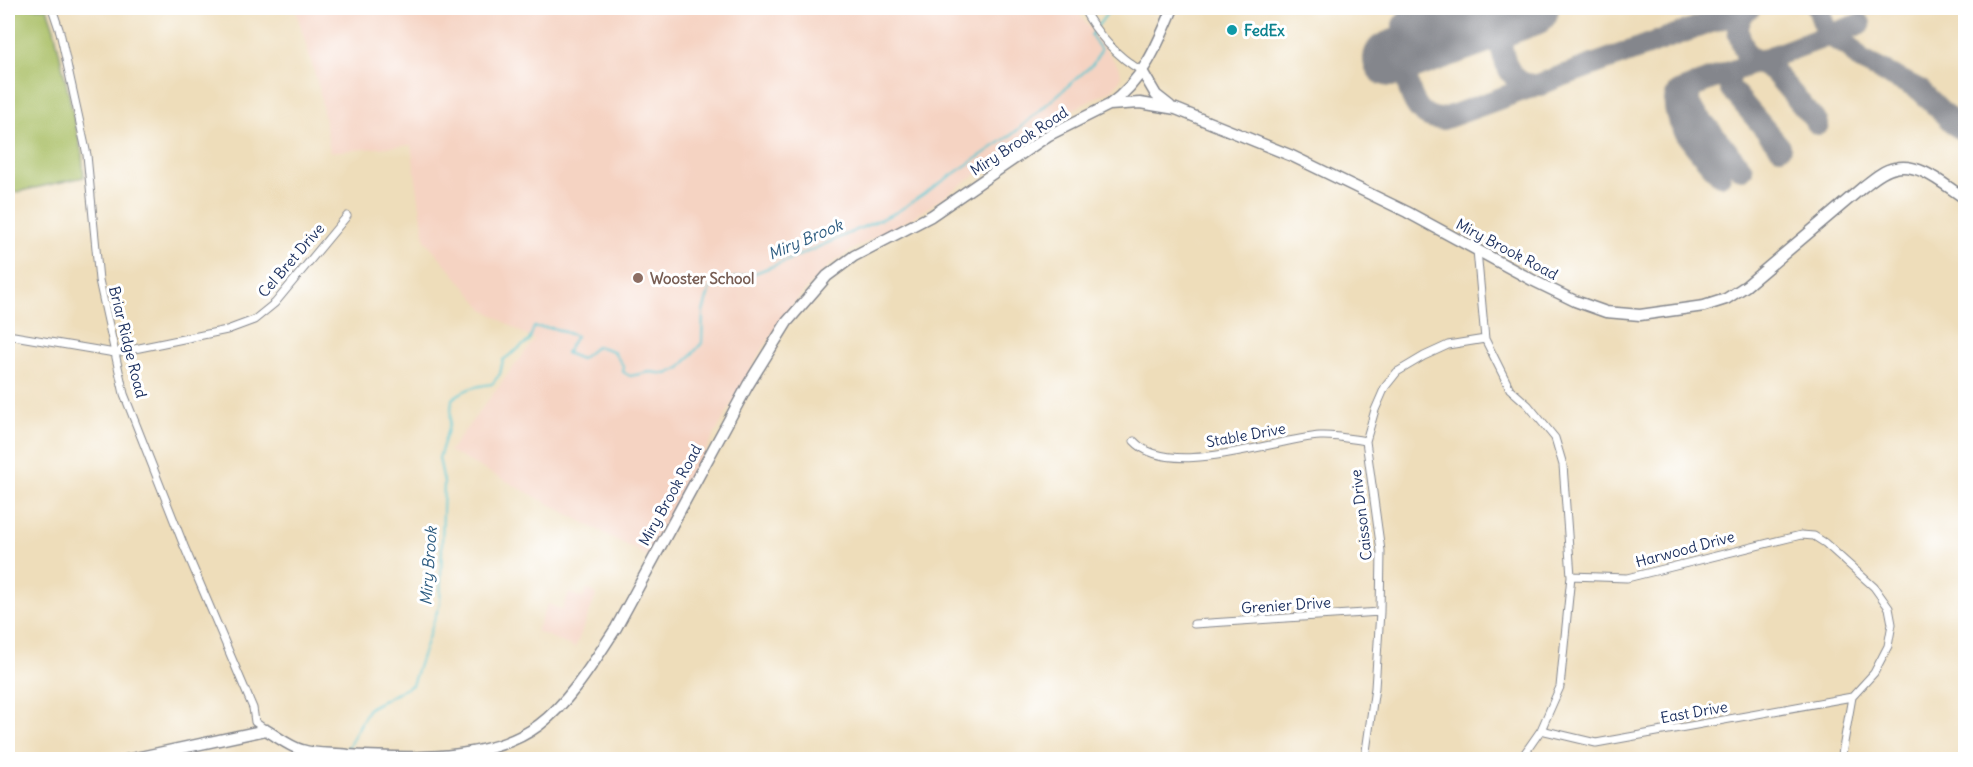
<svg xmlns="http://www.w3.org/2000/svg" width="1973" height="767" font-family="Delius,sans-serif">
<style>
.built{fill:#f5d3c2}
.green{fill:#a7bd62;stroke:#617660;stroke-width:1.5}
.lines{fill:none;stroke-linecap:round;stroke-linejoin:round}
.stream{stroke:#58c5cf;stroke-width:2}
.taxiway{stroke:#84868c;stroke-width:22}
.runway{stroke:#84868c;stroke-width:56}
.street-casing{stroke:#84868c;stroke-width:9}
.secondary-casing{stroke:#84868c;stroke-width:13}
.street{stroke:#fff;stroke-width:7}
.secondary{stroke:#fff;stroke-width:10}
.culture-dot{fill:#0f9aa8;stroke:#fff;stroke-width:2}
.education-dot{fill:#8d6e63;stroke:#fff;stroke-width:2}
.labels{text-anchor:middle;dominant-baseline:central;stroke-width:6;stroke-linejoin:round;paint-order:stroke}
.culture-label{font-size:15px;font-weight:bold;fill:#0d838f;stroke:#fff;text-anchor:start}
.street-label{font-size:15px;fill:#1b2f5e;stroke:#fff}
.education-label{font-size:15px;font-weight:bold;fill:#785e54;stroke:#fff;text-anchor:start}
.water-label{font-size:16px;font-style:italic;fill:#2d5c80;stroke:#fff}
</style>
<rect width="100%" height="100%" fill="#fff"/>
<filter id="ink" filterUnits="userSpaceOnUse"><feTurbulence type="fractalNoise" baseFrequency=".0167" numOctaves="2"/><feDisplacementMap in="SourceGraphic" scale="12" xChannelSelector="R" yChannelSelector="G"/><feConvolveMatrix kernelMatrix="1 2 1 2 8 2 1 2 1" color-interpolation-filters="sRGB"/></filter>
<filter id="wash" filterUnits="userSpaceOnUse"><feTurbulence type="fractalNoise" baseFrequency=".008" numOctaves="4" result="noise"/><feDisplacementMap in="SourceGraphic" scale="24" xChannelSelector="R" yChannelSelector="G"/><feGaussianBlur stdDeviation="1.35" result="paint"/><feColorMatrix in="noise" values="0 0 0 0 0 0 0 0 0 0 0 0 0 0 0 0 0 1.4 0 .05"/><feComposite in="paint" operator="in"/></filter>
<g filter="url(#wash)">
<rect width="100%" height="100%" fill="#eeddba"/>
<!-- built -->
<path class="built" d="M295 8H1077L1080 15 1120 69 1121 75 1119 82 1112 90 1059 117 919 214 852 250 830 265 805 290 785 315 758 357 647 556 449 451 534 340 485 310 425 240 411 145 330 152 319 88Z
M586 589 597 594 575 648 536 631 548 604 562 610 569 593 583 598Z"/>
<!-- green -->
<path class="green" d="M8 8H47L54 29 82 154 84 177 8 194Z"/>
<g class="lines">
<!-- stream -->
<path class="stream" d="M346 751 369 708 412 685 440 603 444 482 439 458 450 423 452 399C465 389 475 386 492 384L500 374 503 360 529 341 534 327 553 328 576 336 566 353 581 359 597 346 613 351 624 367 623 372 630 376 650 372 667 374 680 368 702 343 703 312 710 288 722 281 755 273 791 259 897 212 1014 133 1093 64 1101 50 1091 35 1111 8"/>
<!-- taxiway -->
<path class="taxiway" d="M1426 8C1432 29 1447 33 1467 31
M1750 8 1742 15 1738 26 1739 35 1746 54 1773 71 1818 124
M1818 8 1825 28 1832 37 1849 47 1861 60 1920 90 1955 125 1966 132
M1519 12C1512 17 1506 22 1503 30 1498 44 1505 70 1517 79 1524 85 1532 85 1540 85
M1403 25 1418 8
M1422 48C1417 53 1411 59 1408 67 1404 79 1412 102 1421 111 1427 117 1435 119 1443 119L1750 8
M1695 85 1689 93V105L1742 169
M1780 147 1731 89C1727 82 1729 76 1735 70L1860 24
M1720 175C1705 157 1663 117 1678 92L1735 70"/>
<!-- runway -->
<path class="runway" d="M1391 59 1531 8"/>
</g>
</g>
<g filter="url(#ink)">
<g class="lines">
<!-- street casing -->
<g class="street-casing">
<path id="street" d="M52 8 60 32 87 155 99 280 124 394 184 546 253 708 255 722 266 730
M1083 8C1096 33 1117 57 1142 71
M1477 250 1485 339 1510 389 1528 405 1555 438 1563 465 1571 576 1627 578 1801 535 1814 536 1825 543 1874 587 1889 608 1892 624 1888 646 1874 673 1852 697 1841 760
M8 335 115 353 227 330 254 320 275 303 347 216
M1134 441C1169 480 1274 439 1320 436 1335 435 1352 439 1366 441
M1194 624 1380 612
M1541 730 1596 743 1852 697
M1365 758 1375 688 1380 612 1381 551 1366 441 1375 410 1385 387 1397 372 1424 356 1448 345 1485 339
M1313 760 1342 757 1377 760
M1520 760 1541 730 1560 687 1571 576"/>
</g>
<!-- secondary casing -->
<g class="secondary-casing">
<path id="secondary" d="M1142 71 1156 95 1170 106
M1109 105C1143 81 1158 44 1173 8
M126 760 266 730C278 737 290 747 302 750 316 755 334 753 348 755 408 759 490 762 539 725 570 702 595 660 616 628L748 385 787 322 827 276 854 256 931 216 1049 135 1109 105 1140 103 1176 109 1292 156 1407 212 1534 281 1575 301 1606 312 1640 315 1704 306 1726 299 1746 286 1863 187C1872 180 1883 170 1895 168 1921 162 1945 186 1966 199"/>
</g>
<!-- street -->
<use href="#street" class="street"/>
<!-- secondary -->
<use href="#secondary" class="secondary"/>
</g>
</g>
<!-- markers -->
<circle class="culture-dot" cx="1232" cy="30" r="6"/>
<circle class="education-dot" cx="638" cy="278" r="6"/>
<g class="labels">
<!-- culture labels -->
<g class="culture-label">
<text x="1244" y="30">FedEx</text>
</g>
<!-- street labels -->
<g class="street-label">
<text transform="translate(1019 141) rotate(-33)">Miry Brook Road</text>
<text transform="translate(1507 249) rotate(28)">Miry Brook Road</text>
<text transform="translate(291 260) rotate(-49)">Cel Bret Drive</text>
<text transform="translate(128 342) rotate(76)">Briar Ridge Road</text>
<text transform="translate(1246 435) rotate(-10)">Stable Drive</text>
<text transform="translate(670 495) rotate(-61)">Miry Brook Road</text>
<text transform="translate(1361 515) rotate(-97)">Caisson Drive</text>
<text transform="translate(1685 549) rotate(-15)">Harwood Drive</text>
<text transform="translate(1286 605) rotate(-4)">Grenier Drive</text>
<text transform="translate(1694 712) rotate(-10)">East Drive</text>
</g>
<!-- education labels -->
<g class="education-label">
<text x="650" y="278">Wooster School</text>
</g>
<!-- water labels -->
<g class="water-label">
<text transform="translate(805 239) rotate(-23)">Miry Brook</text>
<text transform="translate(428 566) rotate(-86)">Miry Brook</text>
</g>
</g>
<!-- margin -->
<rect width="1973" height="767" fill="none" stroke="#fff" stroke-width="30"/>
</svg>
